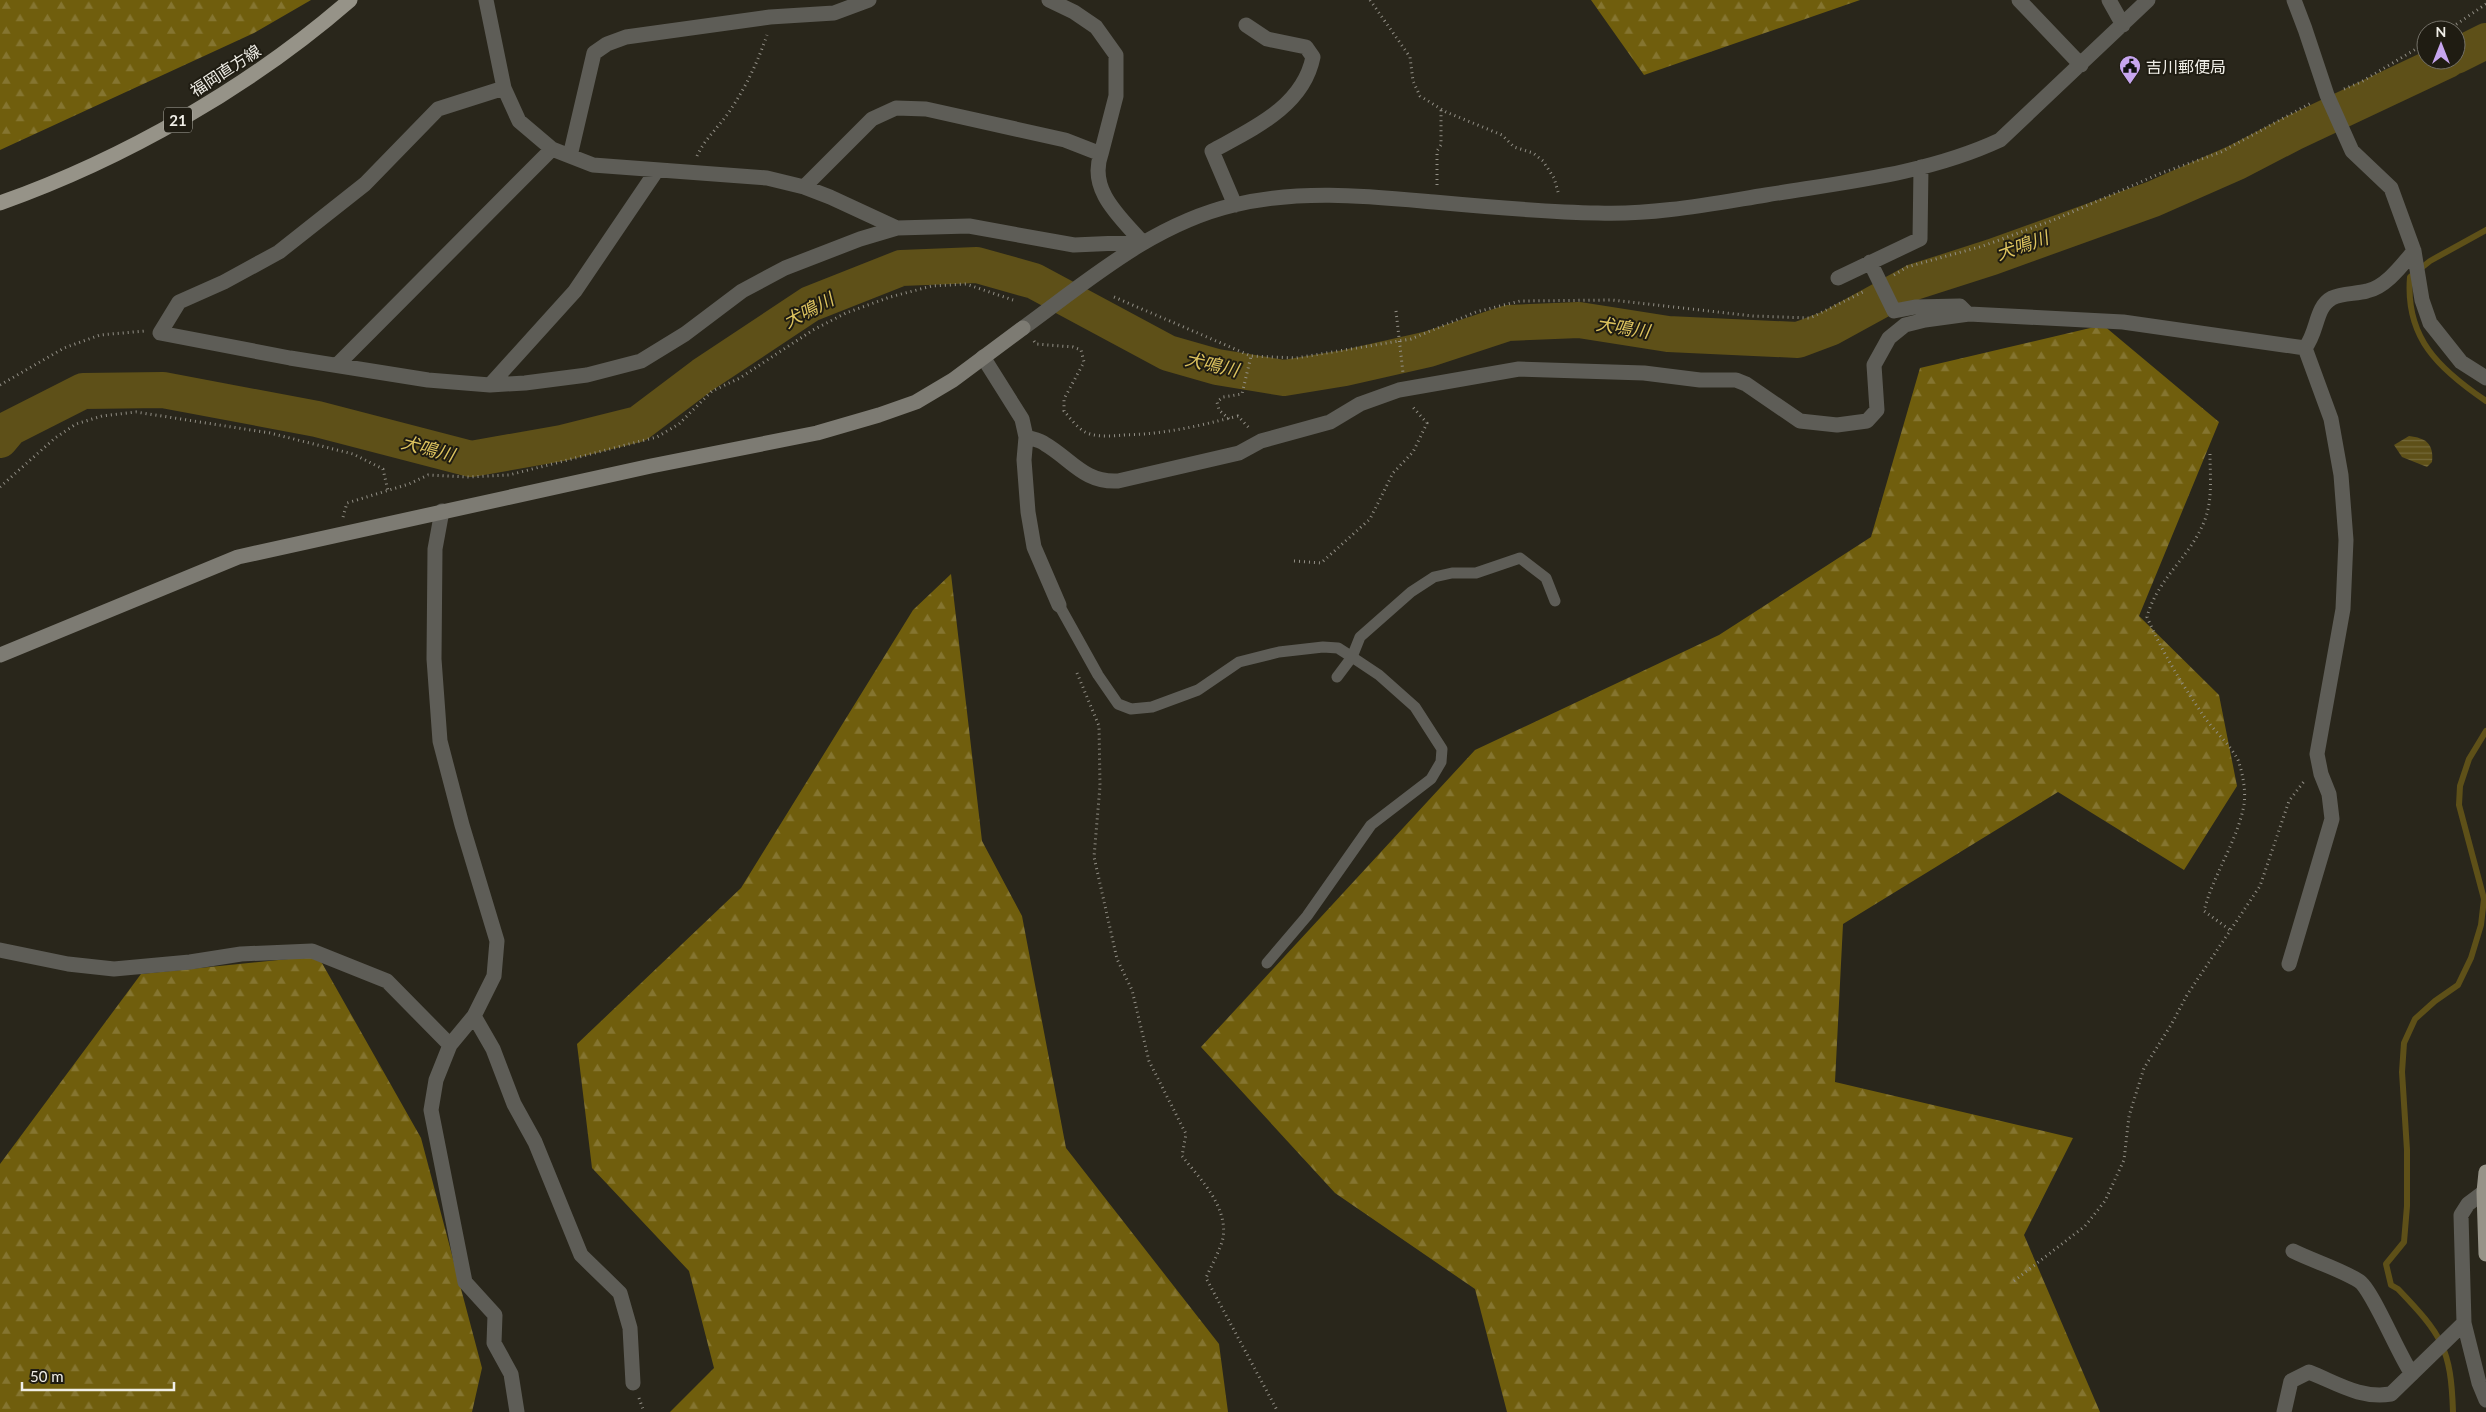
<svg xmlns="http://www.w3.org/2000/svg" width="2486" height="1412" font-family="Lato,'Noto Sans JP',sans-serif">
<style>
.forest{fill:url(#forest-firs)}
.water{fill:url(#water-rules)}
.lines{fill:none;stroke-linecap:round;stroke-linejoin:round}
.stream{stroke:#5e5018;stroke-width:6}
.river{stroke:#5e5018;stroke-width:36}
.path{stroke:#928f86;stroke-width:3;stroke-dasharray:1 4;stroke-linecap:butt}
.lane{stroke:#5e5d57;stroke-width:11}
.street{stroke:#5e5d57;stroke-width:15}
.secondary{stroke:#7d7b73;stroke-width:15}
.primary{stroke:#969388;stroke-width:15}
.labels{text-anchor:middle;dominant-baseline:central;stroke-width:4;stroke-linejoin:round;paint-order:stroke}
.shield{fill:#1f1c12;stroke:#b1afa7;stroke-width:1}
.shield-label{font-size:15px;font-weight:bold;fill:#f0eee7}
.poi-label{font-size:16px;fill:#f0eee7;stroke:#1f1c12;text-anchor:start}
.street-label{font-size:16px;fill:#f0eee7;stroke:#1f1c12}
.water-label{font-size:18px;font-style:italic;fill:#dec45f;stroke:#1f1c12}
</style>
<defs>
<pattern id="forest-firs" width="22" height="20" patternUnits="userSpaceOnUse" patternTransform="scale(1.25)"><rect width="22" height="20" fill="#705e0d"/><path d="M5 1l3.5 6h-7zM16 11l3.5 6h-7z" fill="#857530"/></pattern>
<pattern id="water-rules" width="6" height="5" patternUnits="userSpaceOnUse" patternTransform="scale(1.25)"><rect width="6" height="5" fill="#5e5018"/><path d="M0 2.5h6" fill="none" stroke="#756a3a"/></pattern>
</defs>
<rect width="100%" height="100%" fill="#29261b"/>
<!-- forest -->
<path class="forest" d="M0 0H311L254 33 0 150Z
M1591 0H1860L1644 75Z
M2103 325 2219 422 2139 616 2219 695 2237 786 2184 870 2058 792 1843 924 1835 1082 2073 1138 2024 1235 2100 1412H1507L1475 1289 1335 1193 1201 1047 1475 750 1719 635 1871 537 1920 368Z
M951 574 982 841 1022 916 1066 1148 1219 1344 1228 1412H670L714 1368 689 1271 592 1168 577 1044 741 888 913 610Z
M318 956 421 1138 482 1368 472 1412H0V1164L141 974Z"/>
<!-- water -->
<path class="water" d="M2409 436C2426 438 2434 444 2432 462L2427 467 2402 457 2394 445Z"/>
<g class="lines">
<!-- stream -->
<path class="stream" d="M2486 230 2430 261 2410 277C2405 338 2439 369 2486 401
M2453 1412C2451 1348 2442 1335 2398 1289L2391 1285 2386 1264 2404 1242 2407 1206V1150L2402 1072 2404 1043 2415 1019 2435 1001 2458 985 2471 958 2481 925 2484 899 2459 805 2460 786 2469 759 2486 731"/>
<!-- river -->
<path class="river" d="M2456 56 2486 41
M0 440 10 428 83 391 163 390 317 419 471 459 562 443 638 424 703 375 810 304 901 268 977 265 1034 281 1168 353 1217 367 1284 378 1345 368 1429 349 1508 323 1579 320 1668 334 1798 340 1830 328 1914 282 1992 257 2153 199 2237 162 2293 133 2448 60"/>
<!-- path -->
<path class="path" d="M1370 0 1410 57 1413 81 1420 96 1446 112 1502 135 1514 147 1533 153 1543 161 1554 178 1559 195
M2448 30 2486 4
M2344 89 2361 82 2426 43
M697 156C705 138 721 125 731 109 747 85 758 61 767 35
M1437 185V151L1441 145V110
M1894 275 1907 267 1983 246 2056 219 2159 174 2221 152 2313 102
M1114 297 1251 356 1296 358 1411 339 1476 312 1520 301 1612 300 1753 316 1810 318 1865 291
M1396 311 1403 373
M1034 341 1036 344 1073 347 1081 350 1084 362 1064 399V411C1071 419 1079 431 1090 434 1100 437 1113 436 1124 435 1166 434 1198 426 1238 416L1249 428
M0 385 64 348 100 335 145 331
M1229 419 1219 410 1217 402 1223 397 1242 394 1251 356
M2210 454C2210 476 2213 501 2204 522 2190 557 2157 579 2147 617 2162 652 2182 684 2203 715 2213 730 2230 744 2238 760 2243 774 2246 791 2244 805 2237 842 2213 875 2204 911L2230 930
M0 487 55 438 76 424 102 416 136 412 270 433 353 454 383 469 388 491
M343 517 347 503 409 484 428 475 469 477 509 475 657 437 679 424 712 391 740 378 813 330 846 313 890 297 932 286 966 284 1013 300
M1294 561 1321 563 1370 519 1393 473 1413 452 1427 423 1411 405
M1077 673 1099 726 1100 786 1094 857 1117 959 1132 990 1149 1061 1186 1134 1182 1156C1200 1179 1228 1206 1223 1238 1220 1251 1211 1266 1206 1278L1278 1412
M2014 1281 2085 1226 2105 1201 2124 1160 2129 1116 2144 1068 2171 1025 2187 995 2260 886 2289 801 2305 780
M639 1398 644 1412"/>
<!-- lane -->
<path class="lane" d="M1059 605 1098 675 1118 704 1131 709 1152 707 1198 690 1239 662 1279 652 1323 647 1338 648 1352 657 1337 677
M1267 963 1307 916 1371 825 1431 779 1441 762 1442 749 1415 707 1379 675 1352 657 1360 637 1411 592 1434 577 1452 573H1476L1520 558 1546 578 1555 601"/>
<!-- street -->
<path class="street" d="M486 0 504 88 519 121 552 149 593 165 767 178 804 187 830 197 897 228
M1049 0 1074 12 1096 27 1116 55V96L1101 154
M2019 0 2081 65
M2109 0 2123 25
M2294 0 2305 29 2327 95 2352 151 2391 188 2414 251 2422 300 2430 323 2461 362 2486 378
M504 88 438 109 365 184 279 252 224 282 179 302 160 333 290 358 428 380 490 385 525 383 587 375 641 361 685 334 742 291 785 268 860 239 897 228 969 226 1074 245 1142 242
M570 156 594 53 607 44 626 37 770 17 834 13 869 0
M804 187 872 119 896 108 926 109 1065 140 1101 154C1088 190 1120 217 1142 242
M1235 205 1212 151C1252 129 1303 107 1313 57L1306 47 1267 39 1246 25
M1870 262 1894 311
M1838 278 1920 239 1921 167
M1894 311 1915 307 1960 306 1967 313
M1023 328C1089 280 1153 224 1234 205 1301 189 1367 196 1434 202 1488 207 1543 212 1598 213 1655 215 1710 204 1766 195 1845 182 1927 174 2000 140L2148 0
M2305 348C2318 332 2315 307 2332 298 2342 293 2356 294 2367 291 2386 287 2402 265 2414 251
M983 357 1022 419 1026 437 1024 460 1028 512 1034 547 1059 605
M337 365 552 149
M490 385 575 291 657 170
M1026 437C1032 439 1040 440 1045 444 1071 459 1084 483 1118 481L1239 453 1261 441 1330 422 1360 404 1399 390 1519 369 1644 373 1700 380H1736L1746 384 1800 421 1837 425 1867 421 1877 410 1874 365 1889 338 1905 325 1925 320 1969 314 2123 322 2305 348
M442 511 435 549 434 659 440 741 462 825 497 941 494 976 474 1016 450 1045 436 1080 431 1110 465 1282 495 1315 494 1343 511 1374 517 1412
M0 950 68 964 114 969 190 962 241 954 312 951 387 981 450 1045
M2289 964 2332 819 2329 794 2321 774 2317 754 2343 609 2346 540 2341 475 2331 419 2305 348
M474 1016 493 1049 514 1104 535 1142 581 1255 620 1293 630 1328 633 1383
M2484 1192 2468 1204 2461 1215 2464 1323 2479 1383 2486 1400
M2293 1251C2313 1261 2340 1269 2359 1281 2372 1289 2399 1356 2412 1374
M2284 1412 2291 1381 2309 1372C2337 1383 2360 1399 2391 1394L2464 1323"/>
<!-- secondary -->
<path class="secondary" d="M0 655 238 557 651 466 817 433 879 415 916 402 953 380 1023 328"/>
<!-- primary -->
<path class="primary" d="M0 203C124 159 250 87 350 0
M2486 1172 2484 1192 2486 1254"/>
</g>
<!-- icons -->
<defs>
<g id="civic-pin" transform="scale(1.125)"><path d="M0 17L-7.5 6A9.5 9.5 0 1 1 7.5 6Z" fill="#c7a6ef" stroke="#1f1c12"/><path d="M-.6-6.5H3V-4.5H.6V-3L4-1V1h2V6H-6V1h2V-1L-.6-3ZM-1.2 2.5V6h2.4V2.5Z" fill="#111"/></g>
</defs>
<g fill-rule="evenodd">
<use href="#civic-pin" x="2130" y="66"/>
</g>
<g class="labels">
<!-- shield labels -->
<rect class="shield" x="164" y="107.5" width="28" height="25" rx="4"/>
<g class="shield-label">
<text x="178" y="120">21</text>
</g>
<!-- poi labels -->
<g class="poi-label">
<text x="2146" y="66">吉川郵便局</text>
</g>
<!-- street labels -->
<g class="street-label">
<text transform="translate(225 70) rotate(-33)">福岡直方線</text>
</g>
<!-- water labels -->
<g class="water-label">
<text transform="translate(2022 245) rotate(-19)">犬鳴川</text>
<text transform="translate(808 310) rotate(-28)">犬鳴川</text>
<text transform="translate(1623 327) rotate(9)">犬鳴川</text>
<text transform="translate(1212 364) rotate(13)">犬鳴川</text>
<text transform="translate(428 448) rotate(15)">犬鳴川</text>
</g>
</g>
<!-- north arrow -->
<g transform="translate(2441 45)"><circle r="24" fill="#1f1c12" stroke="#737067"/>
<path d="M0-4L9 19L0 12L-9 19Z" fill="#c7a6ef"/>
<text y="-8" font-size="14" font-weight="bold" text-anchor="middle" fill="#f0eee7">N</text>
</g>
<!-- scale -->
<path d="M22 1382v8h152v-8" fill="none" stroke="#f0eee7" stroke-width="2.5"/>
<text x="30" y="1382" font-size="15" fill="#f0eee7" stroke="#1f1c12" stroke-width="4" paint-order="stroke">50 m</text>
</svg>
